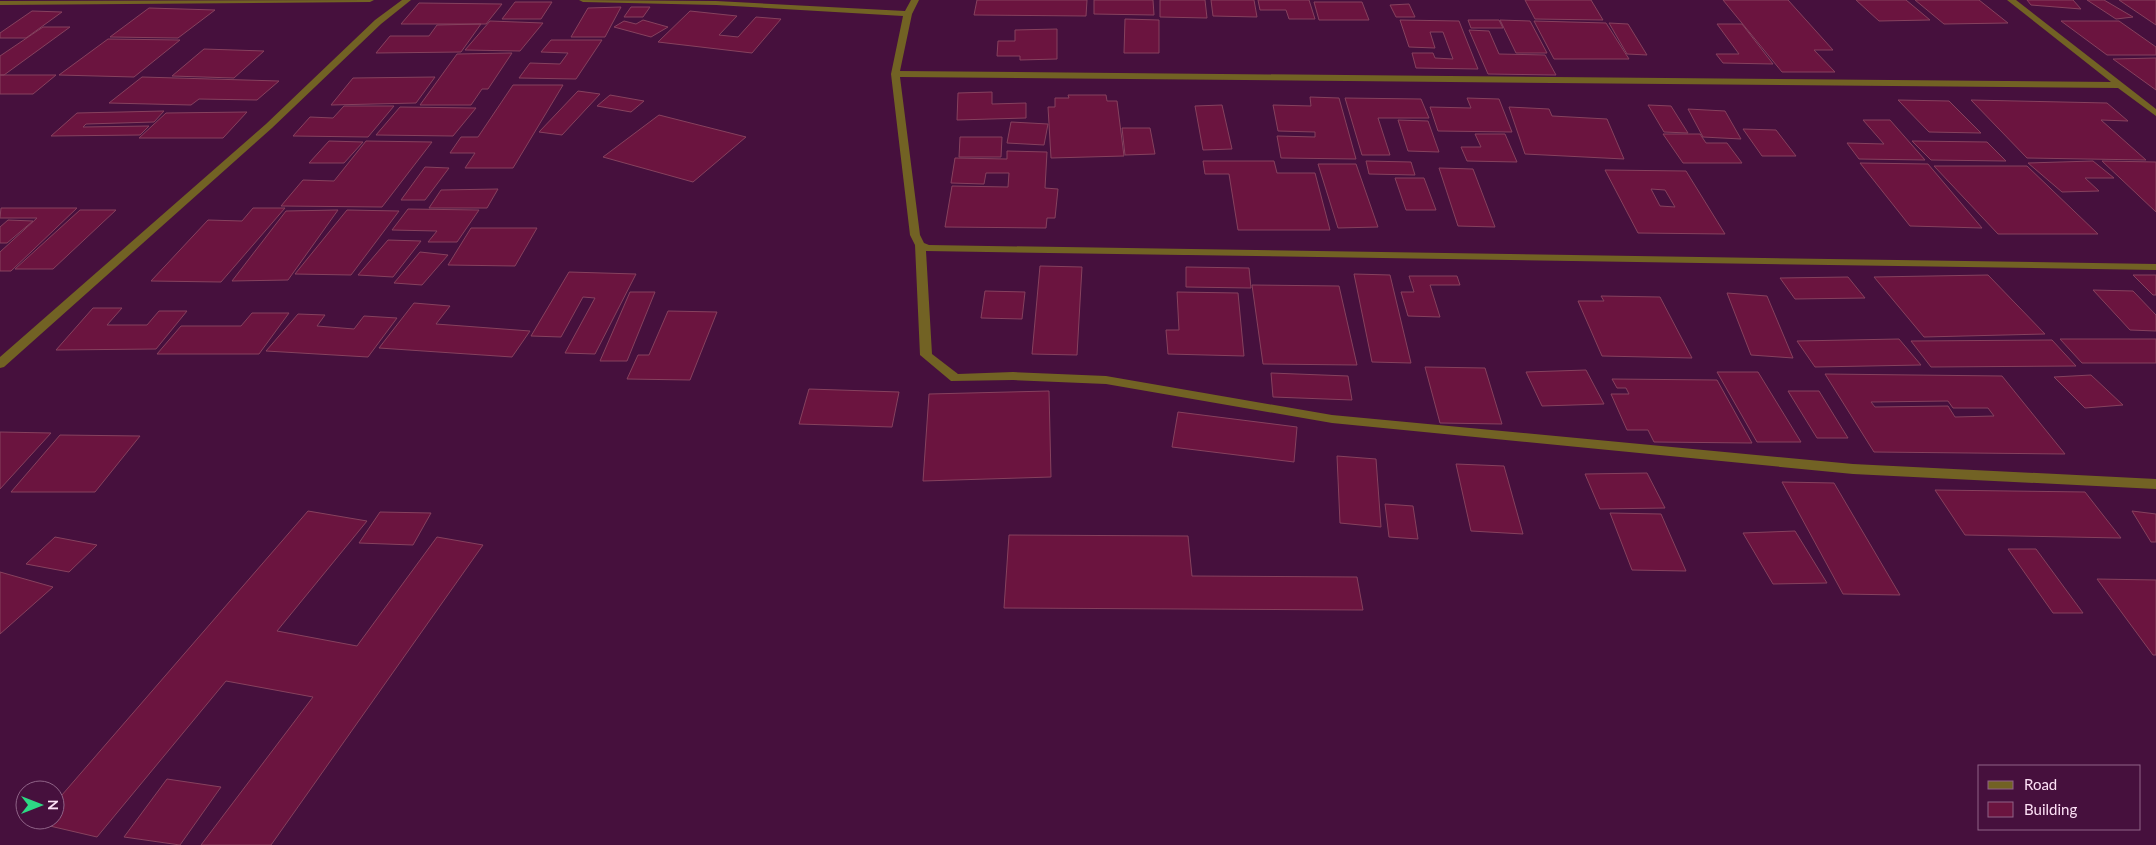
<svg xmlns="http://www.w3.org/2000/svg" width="2156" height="845" font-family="Lato,sans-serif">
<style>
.building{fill:#6b143f;stroke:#86415e;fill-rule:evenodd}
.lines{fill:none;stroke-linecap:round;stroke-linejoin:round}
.minor{fill:#726224;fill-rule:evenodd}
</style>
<rect width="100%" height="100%" fill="#46103d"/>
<!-- building -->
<path class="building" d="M977 0H1087L1086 16 974 15Z
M1094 0H1153L1154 15 1094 14Z
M1160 0H1205L1207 18 1160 17Z
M1211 0H1254L1257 17 1213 16Z
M1258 0H1309L1315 19H1289L1286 10H1260Z
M1525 0H1591L1603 20 1535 19Z
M1723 0H1788L1833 50H1814L1835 72H1782Z
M1856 0H1906L1930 20 1879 21Z
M1915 0H1979L2008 23 1944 24Z
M2027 0H2073L2081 9 2031 5Z
M2087 0H2104L2133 17 2116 19Z
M2119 0H2156V25Z
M515 2H552L541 19H502Z
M1314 2H1362L1369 20H1319Z
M419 3 502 4 486 24H401Z
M1409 4 1415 17H1396L1390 5Z
M621 7 605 37H571L588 8Z
M631 7H650L643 17H624Z
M149 8 215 10 178 38 110 37Z
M32 11 62 12 26 38H0V33Z
M690 11 737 16 719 35 738 37 756 17 781 19 752 53 658 42Z
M1125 19 1159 20V53H1124Z
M643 20 668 27 651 37 614 27 624 21 636 24Z
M1400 20 1459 21 1478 69 1416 68 1412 53H1433L1435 58 1453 59 1443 32H1430L1435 48 1409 47Z
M1468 20H1499L1503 28H1471Z
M1500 20 1530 21 1547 53H1516Z
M490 21 543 23 520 51 465 50Z
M1534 21 1606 23 1629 59H1554Z
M2061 21H2119L2156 47V55H2107Z
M1609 23 1628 24 1647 55 1627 54Z
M481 24 461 52 376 53 390 36H429L437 25Z
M1717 24H1742L1773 64 1723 63 1716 54H1739Z
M43 27H70L4 75H0V56Z
M1057 29V59L1020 60V56H997L998 41H1015V30Z
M1469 30 1489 31 1499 54 1545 55 1556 75 1488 74Z
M108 39 180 40 134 77 59 75Z
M551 40H602L576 79 519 78 530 63 560 64 568 53 541 52Z
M204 49 264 51 234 78 172 76Z
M512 53 488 89H482L471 105H420L457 54Z
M2156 58V90L2113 59Z
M0 75H56L33 94H0Z
M142 77 279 81 257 100 199 99 191 105 109 103Z
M435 77 416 103 331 105 353 78Z
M513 85H563L513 168H465L475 153H450L461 137H478Z
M578 91 600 94 562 135 539 132Z
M992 92V104L1026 103V118L957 120 958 93Z
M610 95 644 101 631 112 597 106Z
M1068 95H1106L1107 101H1117L1124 156 1051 158 1048 107H1055V98H1069Z
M1310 97 1339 98 1356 159 1281 158 1277 136 1315 137V132L1278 131 1273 105 1311 106Z
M1345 98 1421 99 1429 118H1378L1390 155H1362Z
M1467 98 1499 99 1512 132 1438 131 1430 107 1471 108Z
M1898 100 1949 101 1981 133 1929 132Z
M1971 100 2107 103 2128 121 2101 120 2146 160 2027 158Z
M1222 105 1232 149 1203 150 1195 106Z
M1648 105 1671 106 1688 133 1664 132Z
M344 106H394L368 137 293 136 310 117 333 118Z
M400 107 476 108 453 136 376 135Z
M1509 107 1549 109 1552 116 1607 119 1624 159 1525 154Z
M1688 109 1725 111 1741 139 1703 137Z
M164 111 154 122 86 124 83 127 149 126 140 135 51 136 77 113Z
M247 112 223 138H139L166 113Z
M659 115 746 137 693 182 603 157Z
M1398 120 1428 121 1439 152 1408 151Z
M1863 120H1890L1925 160 1859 159 1847 143 1884 144Z
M1011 122 1048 124 1044 145 1007 143Z
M1122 128H1150L1155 154 1125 155Z
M1743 129 1776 130 1796 156H1762Z
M1475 134H1505L1517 162 1467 161 1461 147H1481Z
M1663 134H1700L1706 143H1727L1742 163H1683Z
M960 137H1002L1001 157H959Z
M329 141 363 142 344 163H309Z
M366 141 432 142 382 207 281 206 303 180 334 181Z
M1912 141 1987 142 2006 161 1931 160Z
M1007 151 1047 152 1045 188 1058 189 1055 218H1047L1046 228 945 227 952 186 1008 187 1009 173H986L984 184 951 183 955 158 1007 159Z
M1203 161H1274L1277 173H1315L1330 230H1238L1229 174H1205Z
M1366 161 1411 162 1415 175 1369 174Z
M2093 161 2114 178H2085L2099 191 2062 192 2028 163Z
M2102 161 2156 162V212Z
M1860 163 1928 164 1982 228 1910 226Z
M1318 164H1356L1378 227 1338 228Z
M1934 166H2027L2098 234H1998Z
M425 167 449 168 425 200H401Z
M1439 168 1473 169 1495 227 1458 226Z
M1605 170 1686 171 1725 234 1638 233ZM1651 189 1665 190 1675 207 1660 206Z
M1395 178H1424L1436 210H1406Z
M498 189 487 208H429L441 190Z
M77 208 11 271H0V252L37 218H0L1 208Z
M253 208H285L221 282 151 281 208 220 242 221Z
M408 209 479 210 457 242H428L437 231 392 230Z
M80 210H116L53 269H15Z
M338 210 288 280 232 281 286 211Z
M347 210 399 211 351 275 295 274Z
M8 220 33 221 7 243H0V227Z
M471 228H537L515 266 448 265Z
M388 240 421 241 393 277 358 275Z
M420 252 448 255 422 285 394 283Z
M1040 266 1082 267 1077 355 1032 354Z
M1186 267 1249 268 1251 288 1186 287Z
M569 272 636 274 595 354 565 353 595 298 583 297 561 337 531 336Z
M1354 274 1390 275 1411 363 1372 362Z
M1988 275 2045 334 1924 337 1874 277Z
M2133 275H2156V295H2153Z
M1409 276H1457L1460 285H1430L1440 317 1408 316 1401 292H1414Z
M1848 277 1865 298 1795 299 1780 278Z
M1252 285 1339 286 1357 365 1263 364Z
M2093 290 2133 291 2156 315V331L2130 330Z
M985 291 1025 292 1022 319 981 318Z
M630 292H655L627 361H600Z
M1177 292 1238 293 1244 356 1168 354 1166 330H1179Z
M1727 293 1767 296 1793 358 1751 355Z
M1601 296 1660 297 1692 358 1602 356 1578 301H1604Z
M414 303 450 306 436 324 530 331 512 357 379 348Z
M93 308H122L107 325H147L159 311H187L156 349 56 350Z
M668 311 717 312 690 380 627 379 638 355H649Z
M252 313H289L259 354H157L181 326H241Z
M298 314 325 315 317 326 354 329 364 316 397 318 368 357 266 351Z
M1899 339 1921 365 1815 367 1797 341Z
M2060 339H2156V363H2082Z
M2052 340 2076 366 1931 367 1911 341Z
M1425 367 1485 368 1502 424 1440 423Z
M1586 370 1604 404 1542 406 1526 372Z
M1717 372H1758L1801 442H1757Z
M1271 373 1348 376 1352 400 1273 397Z
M1825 374 2002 376 2065 454 1874 452ZM1948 401 1953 408H1988L1994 416 1955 417 1948 406 1875 407 1871 402Z
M2091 375 2123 405 2085 408 2054 377Z
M1612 379 1717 380 1752 443 1654 442 1648 430H1627L1611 394H1629L1626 388H1617Z
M809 389 899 392 892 427 799 424Z
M1049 391 1051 477 923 481 929 394Z
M1788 391H1819L1848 438H1817Z
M1178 412 1297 427 1294 462 1172 447Z
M0 432 51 433 0 489Z
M60 435 140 436 95 492H11Z
M1337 456 1376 459 1381 527 1340 523Z
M1456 464 1504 466 1523 534 1471 531Z
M1647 473 1665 508 1600 509 1585 474Z
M1782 482 1834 483 1900 595 1843 594Z
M1935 490 2085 492 2121 538 1965 535Z
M1385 504 1413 506 1418 539 1389 537Z
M308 511 367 521 277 631 357 646 437 537 483 545 271 845H201L313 697 226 681 97 837 37 823 40 820H55V803Z
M2132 511 2156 514V542H2151Z
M380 512 431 513 413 545 359 543Z
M1610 513 1661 514 1686 571 1632 570Z
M1795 531 1827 583 1773 584 1743 533Z
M1009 535 1188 536 1192 576 1357 577 1363 610 1004 608Z
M55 537 97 545 69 572 26 564Z
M2008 549H2036L2083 613H2053Z
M0 572 53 587 0 634Z
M2097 579 2156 580V655H2153Z
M167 779 221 787 180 845 124 837Z"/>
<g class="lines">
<!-- minor -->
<path class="minor" d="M374 0 370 2 0 5V1Z
M402 0H411L381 24 272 128 4 367 0 368V357L266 124 375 20Z
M579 0 716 1 905 11 911 0H919L912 14 900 71 2111 82 2007 0H2016L2156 109V116L2118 88 900 77 920 235 924 243 929 245 2156 264V270L926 251 932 354 958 374 1013 372 1106 376 1332 415 1853 464 2156 479V489L1853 474 1332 423 1106 384 1013 380 951 381 920 355 915 245 910 235 891 74 903 16 716 5 583 2Z"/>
</g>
<!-- legend -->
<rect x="1978" y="765" width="162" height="65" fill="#46103d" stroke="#8f6387"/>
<rect x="1988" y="781" width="25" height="8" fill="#726224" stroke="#8f6387"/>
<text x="2024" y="790" font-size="15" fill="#fce0f5">Road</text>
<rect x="1988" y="802" width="25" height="15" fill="#6b143f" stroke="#8f6387"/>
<text x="2024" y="815" font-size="15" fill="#fce0f5">Building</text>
<!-- north arrow -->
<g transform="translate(40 805) rotate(90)"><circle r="24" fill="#46103d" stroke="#8f6387"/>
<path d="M0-4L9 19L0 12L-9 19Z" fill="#2dd884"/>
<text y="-8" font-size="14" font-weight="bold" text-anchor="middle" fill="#fce0f5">N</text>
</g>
</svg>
